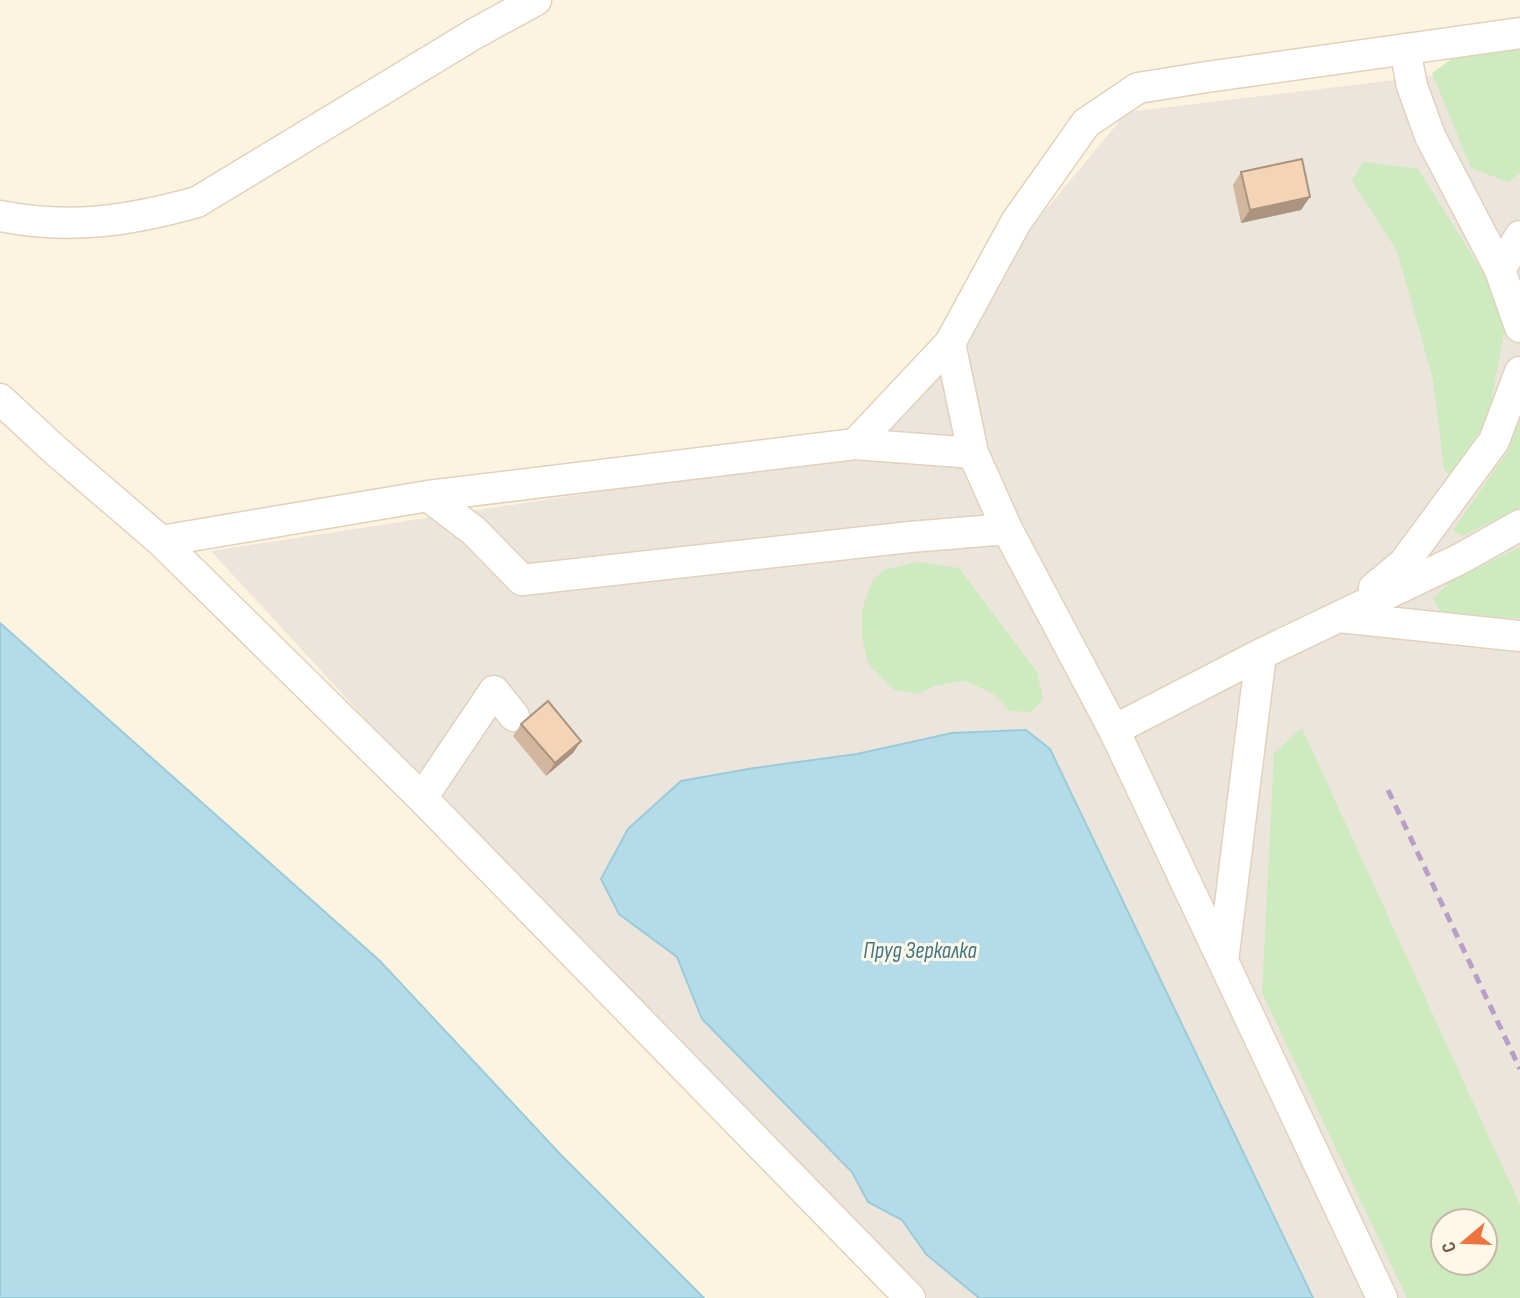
<svg xmlns="http://www.w3.org/2000/svg" width="1520" height="1298" font-family="'Sofia Sans Condensed',sans-serif">
<style>
.industrial{fill:#ece5dc;fill-rule:evenodd}
.green{fill:#cdebbe;fill-rule:evenodd}
.water{fill:#b4dce8;stroke:#9acbda;stroke-width:2}
.lines{fill:none;stroke-linecap:round;stroke-linejoin:round}
.minor-casing{stroke:#e2d1bc;stroke-width:33}
.minor{stroke:#fff;stroke-width:30}
.rail{stroke:#b79fc7;stroke-width:5;stroke-dasharray:10 7;stroke-linecap:butt}
.wall{fill:#d2b69d}
.shaded-wall{fill:#ab947f}
.building{fill:#f4d4b6;stroke:#ab947f;stroke-width:2}
.labels{text-anchor:middle;dominant-baseline:central;stroke-width:6;stroke-linejoin:round;paint-order:stroke}
.water-label{font-size:23px;font-style:italic;fill:#3f788b;stroke:#fff8e8}
</style>
<rect width="100%" height="100%" fill="#fdf4e0"/>
<!-- industrial -->
<path class="industrial" d="M1520 65V1298H927L541 910 211 551 843 454 1127 112ZM1443 1221H1485V1263H1443Z"/>
<!-- green -->
<path class="green" d="M1520 49V173L1508 182 1471 168 1432 73 1456 56Z
M1363 162 1418 169 1490 284 1505 327 1488 420 1450 475 1444 470 1433 380 1397 251 1352 181Z
M1518 397H1520V508L1462 536 1453 530 1510 448Z
M1520 547V618H1443L1433 598 1451 581Z
M917 562 959 568 1037 672 1043 699 1031 712 1010 711 993 694 964 680 935 686 917 694 895 690 869 666 862 637V610L872 581 884 570Z
M1302 728 1520 1205V1298H1407L1262 993 1274 753ZM1443 1221H1485V1263H1443Z"/>
<!-- water -->
<path class="water" d="M0 623 380 961 561 1155 704 1298H0Z
M1026 730 1050 749 1313 1298H979L926 1254 902 1220 868 1202 852 1172 702 1019 677 957 619 914 601 879 628 829 681 781 754 768 857 754 952 733Z"/>
<g class="lines">
<!-- minor casing -->
<g class="minor-casing">
<path id="minor" d="M1405 49 1412 86 1430 136 1500 270
M0 216C70 230 129 221 197 202L474 34 536 0
M1520 236 1500 270 1520 327
M950 343 973 453
M0 399 56 451 161 541 428 496 855 444 950 343 1016 222 1086 123 1138 88 1207 77 1520 33
M855 444 973 453 1007 529 1114 730 1382 1298
M428 496 474 531 522 580 910 537 1007 529
M161 541 422 798 910 1298
M1374 588 1404 563 1494 441 1520 372
M1339 617 1520 636
M1114 730 1261 654 1460 559 1520 525
M422 798 494 691 514 716
M1223 961 1261 654"/>
</g>
<!-- minor -->
<use href="#minor" class="minor"/>
<!-- rail -->
<path class="rail" d="M1388 790 1520 1069"/>
</g>
<!-- wall -->
<path class="wall" d="M1241 172 1301 210 1241 223 1233 185Z
M521 724 581 741 573 753 546 776 513 736Z"/>
<!-- shaded-wall -->
<path class="shaded-wall" d="M1310 197 1301 210 1241 223 1250 210Z
M581 741 573 753 546 776 555 763Z"/>
<!-- building -->
<path class="building" d="M1302 159 1310 197 1250 210 1241 172Z
M548 701 581 741 555 763 521 724Z"/>
<g class="labels">
<!-- water labels -->
<g class="water-label">
<text x="920" y="951">Пруд Зеркалка</text>
</g>
</g>
<!-- north arrow -->
<g transform="translate(1464 1242) rotate(251)"><circle r="33" fill="#fff8e8" stroke="#c8b9a7" stroke-width="2"/>
<path d="M0-5L12 26L0 18L-12 26Z" fill="#ef733e"/>
<text y="-10" font-size="19" font-weight="bold" text-anchor="middle" fill="#755b46">С</text>
</g>
</svg>
